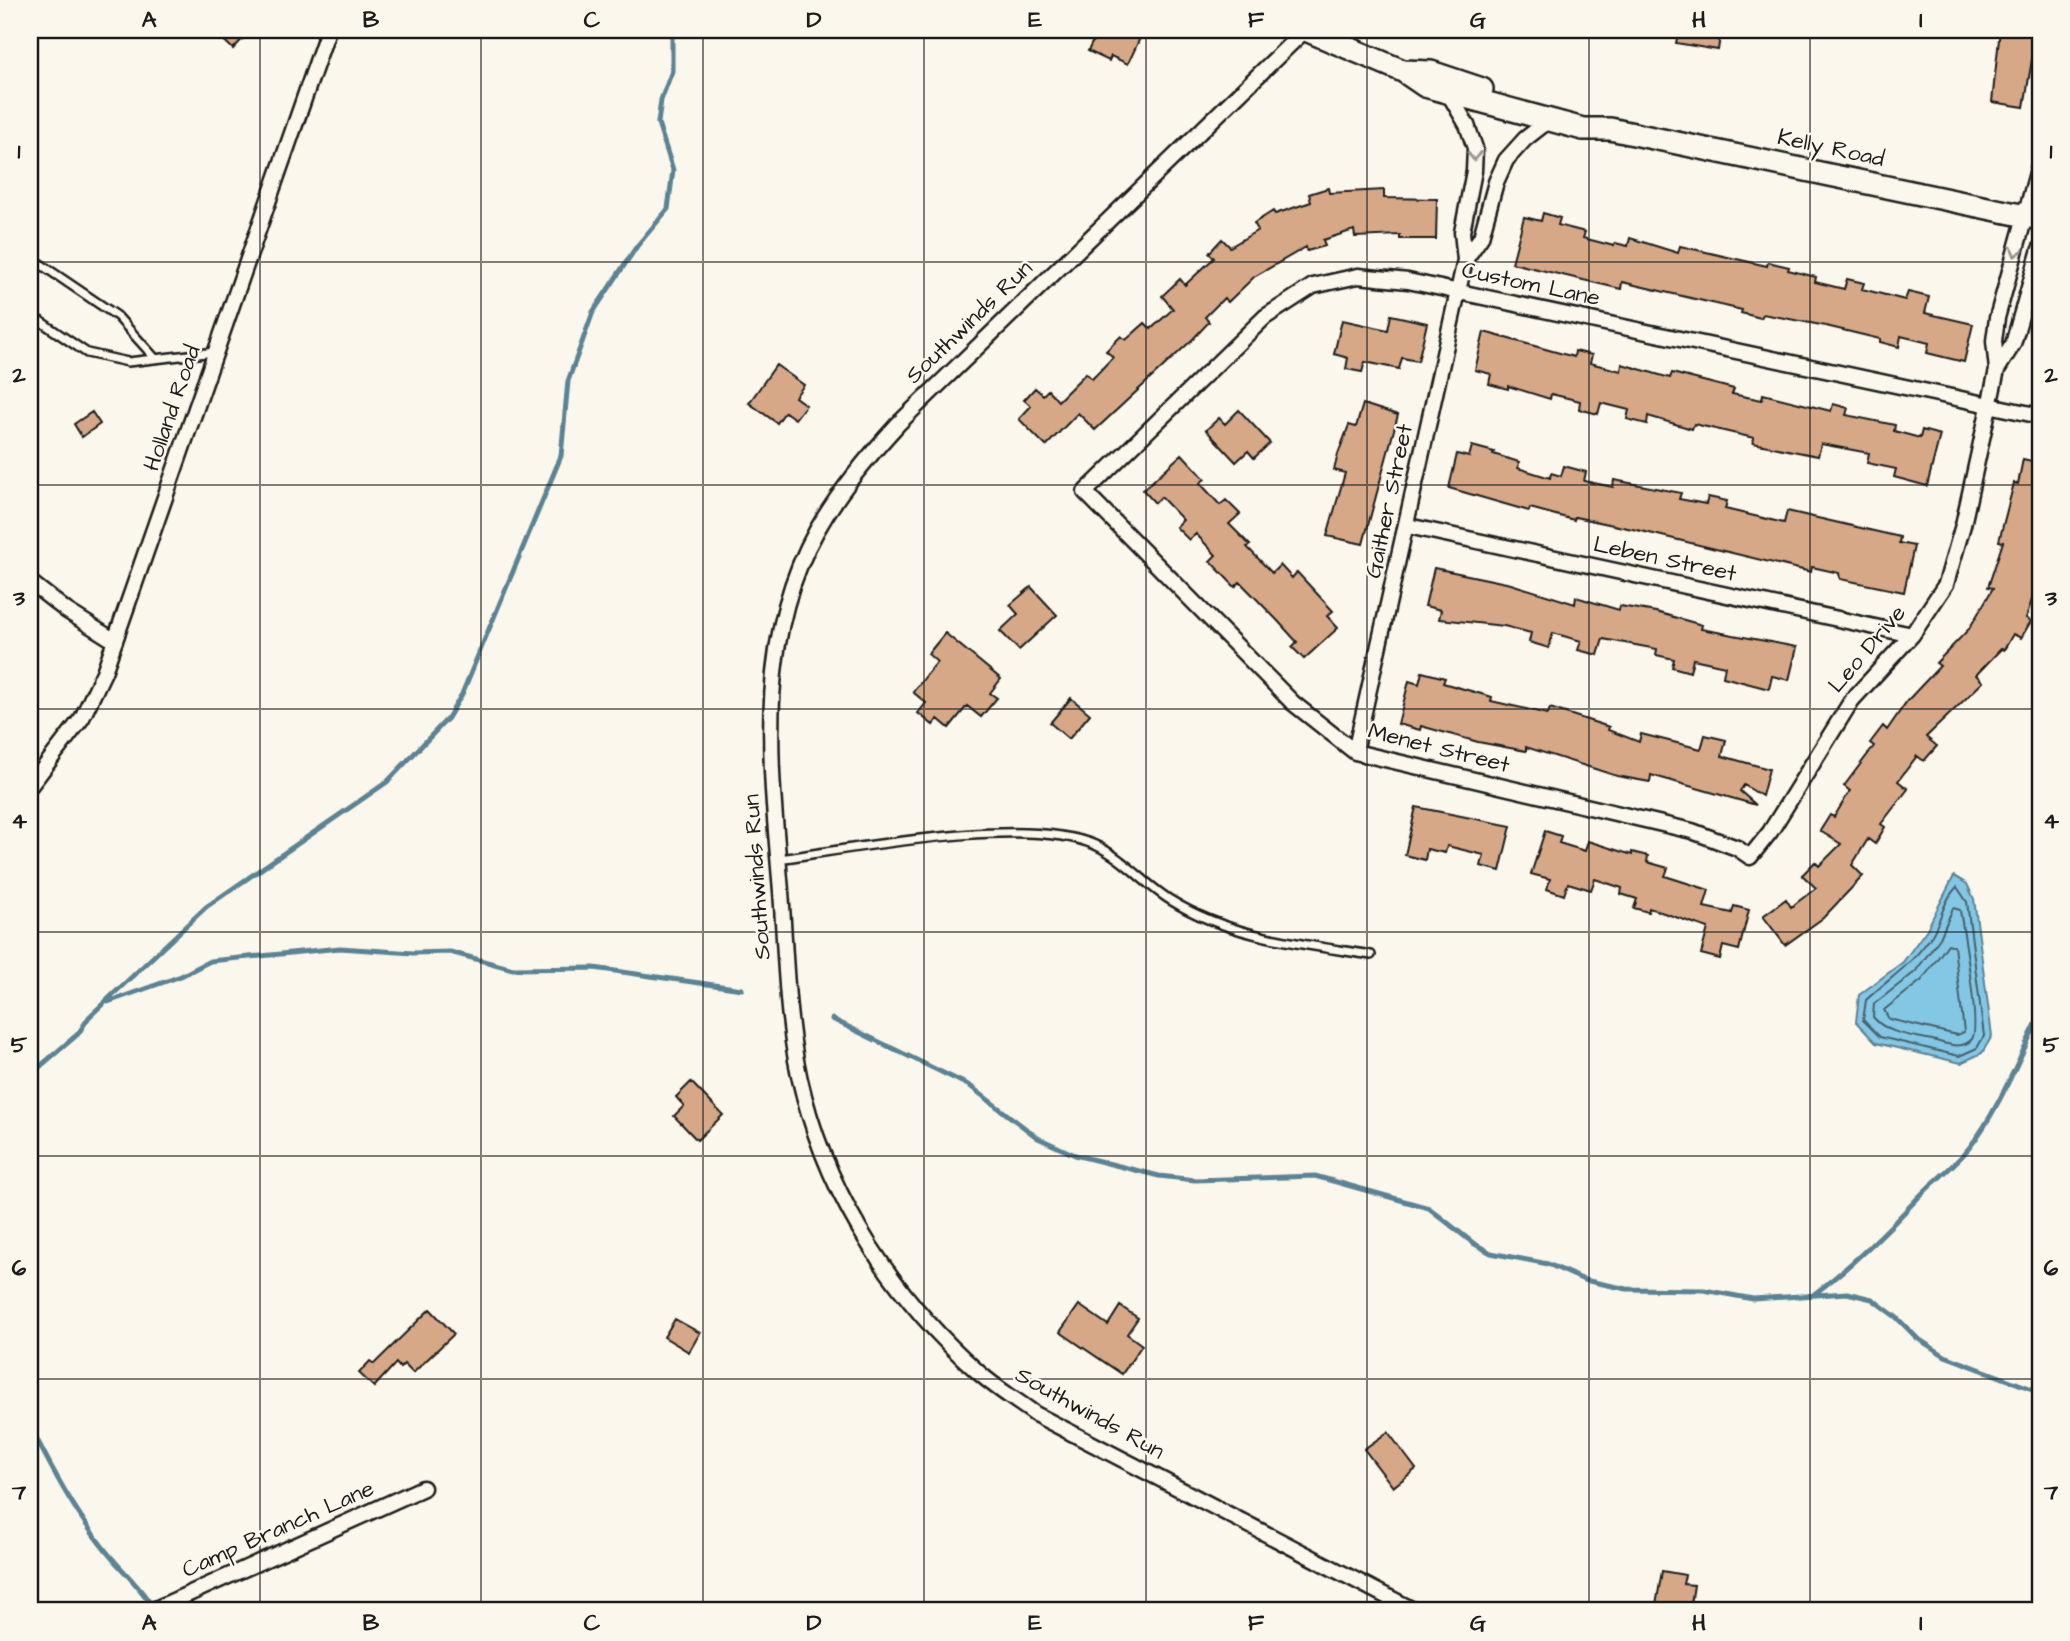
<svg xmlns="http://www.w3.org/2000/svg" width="2070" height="1641" font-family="'Architects Daughter',sans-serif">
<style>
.water{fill:#84c7e5;stroke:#5a8395;stroke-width:2}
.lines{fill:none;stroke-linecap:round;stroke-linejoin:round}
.shore{stroke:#46606c;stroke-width:2}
.stream{stroke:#5a8395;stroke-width:5}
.building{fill:#d6a887;stroke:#1c1c1c;stroke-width:2}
.lane-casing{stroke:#1c1c1c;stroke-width:12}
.street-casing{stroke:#1c1c1c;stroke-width:19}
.secondary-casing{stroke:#1c1c1c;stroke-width:26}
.lane{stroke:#fbf7ec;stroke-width:7}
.street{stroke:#fbf7ec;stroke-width:14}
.secondary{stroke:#fbf7ec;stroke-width:21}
.oneway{stroke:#97948e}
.grid{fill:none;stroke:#1c1c1c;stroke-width:2;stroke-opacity:0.55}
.labels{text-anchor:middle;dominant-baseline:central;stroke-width:5;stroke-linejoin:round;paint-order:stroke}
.street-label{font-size:23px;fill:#1c1c1c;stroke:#fbf7ec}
.neatline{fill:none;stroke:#1c1c1c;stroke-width:2.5}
.grid-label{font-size:23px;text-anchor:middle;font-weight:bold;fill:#1c1c1c}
</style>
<rect width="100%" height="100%" fill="#fbf7ec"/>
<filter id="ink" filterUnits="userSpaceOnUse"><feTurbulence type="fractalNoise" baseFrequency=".0143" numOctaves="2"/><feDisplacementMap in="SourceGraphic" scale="14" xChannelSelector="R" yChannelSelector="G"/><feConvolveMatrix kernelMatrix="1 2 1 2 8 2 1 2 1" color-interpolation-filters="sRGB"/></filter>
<g filter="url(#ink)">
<!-- water -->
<path class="water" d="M1954 876 1967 884 1974 899 1992 1036 1982 1053 1961 1063 1876 1043 1856 1022 1859 995 1903 962 1927 929Z"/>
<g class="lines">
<!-- shore -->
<path class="shore" d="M1957 887 1967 902 1984 1036 1977 1048 1959 1056 1880 1037 1863 1020 1866 1000C1892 976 1911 966 1932 935 1941 920 1944 899 1957 887Z
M1953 908 1960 910C1963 929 1981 1028 1972 1039 1962 1051 1945 1043 1932 1040 1910 1035 1887 1034 1873 1017L1874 1004 1915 972 1940 938Z
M1948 944 1954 946 1964 1032 1957 1035 1889 1019 1884 1010 1922 980Z"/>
<!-- stream -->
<path class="stream" d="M108 1002 181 976 210 961 340 948 413 953 450 952 513 969 594 968 742 989
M832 1019 970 1086 1038 1138 1075 1155 1159 1176 1195 1180 1315 1176 1429 1208 1473 1243 1491 1253 1548 1264 1584 1280 1627 1289 1704 1290 1753 1299 1847 1293 1872 1299 1896 1317 1917 1338 1945 1356 2040 1392
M30 1075 78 1034 89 1017 206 907 387 782 448 718 462 694 561 456 568 381 593 312 637 246 668 209 673 170 658 123 661 100 672 71V30
M1813 1295C1850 1267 1884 1234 1915 1201 1932 1182 1953 1168 1969 1148 1999 1110 2018 1059 2040 1016
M30 1426C52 1469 75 1513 106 1551 122 1571 140 1586 154 1609"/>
</g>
<!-- building -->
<path class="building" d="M213 30H251L233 49Z
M1098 30H1122L1140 38 1128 64 1111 56 1109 61 1088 51Z
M1679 30H1721L1718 50 1676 43Z
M2000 30H2037L2024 107 1992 102Z
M1328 188 1329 193 1384 190V198L1437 199 1436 239H1400V235L1355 237 1354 230 1323 240 1325 246 1307 251 1306 247 1254 277 1228 302 1224 298 1205 317 1209 322 1192 340 1095 430 1078 413 1046 446 1019 419 1031 406 1024 400 1035 388 1043 395 1048 390 1058 401 1086 373 1092 379 1113 357 1106 351 1121 336 1126 340 1145 323 1151 329 1173 309 1162 296 1180 279 1185 285 1214 258 1209 253 1222 239 1230 247 1258 230 1254 223 1273 211 1275 214 1311 202 1309 194Z
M1543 213 1560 218 1558 225 1585 232 1583 238 1614 246 1615 243 1628 246 1630 238 1678 253 1680 246 1767 266 1768 262 1789 267 1788 270 1816 277 1815 282 1844 289 1847 279 1864 283 1862 289 1905 300 1908 292 1929 297 1925 313 1973 324 1964 362 1927 353 1929 343 1901 336 1899 347 1880 342V339L1826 326 1763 314 1761 318 1741 313 1742 310 1622 282 1621 289 1512 263 1524 217 1541 221Z
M1391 315 1427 323 1418 361 1402 358 1399 369 1365 362 1362 372 1346 369 1348 358 1334 354 1342 320 1388 330Z
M1484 332 1574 357 1575 351 1592 355 1590 363 1621 371 1622 364 1670 378 1672 373 1734 389 1732 394 1762 400 1763 394 1831 411 1833 404 1848 408 1846 415 1895 425 1894 431 1920 438 1922 430 1940 435 1927 486 1894 477 1896 469 1867 463 1869 453 1821 444 1818 456 1753 443 1754 438 1694 424 1692 429 1648 416 1647 424 1627 419 1629 410 1601 403 1598 414 1579 409 1580 401 1551 394 1550 399 1508 386V389L1489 384 1491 374 1475 370Z
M776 365 804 385 795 397 806 405 795 419 785 412 777 423 749 403Z
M1363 404 1398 415 1363 544 1327 536 1345 473 1334 470 1338 454 1349 425 1356 427Z
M1239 410 1270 443 1254 458 1248 451 1236 462 1206 430 1219 418 1225 424Z
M92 412 100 424 82 437 74 424Z
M1472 446 1494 452 1493 454 1519 462 1518 468 1550 478 1551 473 1561 476 1564 466 1586 472 1584 481 1613 487 1614 480 1681 493 1679 499 1706 504 1708 497 1727 501 1725 509 1784 523 1787 511 1900 537 1899 543 1914 546 1904 592 1840 579 1839 573 1812 567 1811 572 1637 530 1575 517 1574 520 1530 508 1529 511 1449 488 1457 454 1469 457Z
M1182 454 1205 479 1200 483 1220 505 1226 500 1240 514 1229 524 1250 545 1247 547 1272 573 1280 565 1292 578 1297 572 1333 611 1327 616 1338 628 1304 659 1292 647 1297 642 1277 620 1240 582 1235 587 1210 561 1216 555 1196 534 1189 540 1176 527 1183 520 1161 497 1155 503 1143 490Z
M2023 459 2040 463V575L2026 618 2031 621 2021 638 2013 634 2004 650 2001 649 1976 675 1983 682 1926 737 1937 746 1924 761 1917 756 1898 781 1908 789 1881 824 1885 827 1875 844 1868 839 1852 865 1863 876 1823 918 1785 945 1763 916 1786 899 1791 907 1816 888 1802 875 1815 862 1819 866 1841 844 1820 831 1830 815 1834 817 1850 791 1844 786 1874 746 1870 743 1883 726 1887 730 1907 701 1940 666 1936 663 1969 629 1993 588 1988 587 2003 542 1999 541 2014 483 2018 484Z
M1434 568 1511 584 1575 604 1576 597 1619 610 1620 606 1656 612 1702 625 1701 629 1797 647 1789 680 1772 676 1769 689 1723 677 1725 666 1693 659 1690 672 1672 667 1674 659 1656 655 1657 649 1603 639 1598 655 1578 650 1581 641 1553 633 1549 648 1529 642 1531 633 1504 626 1439 619 1441 610 1425 606Z
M1031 587 1057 615 1019 650 1000 631 1018 614 1010 605Z
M945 633 1001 679 990 693 997 698 981 717 967 706 949 728 938 719 933 725 918 713 926 703 913 692 937 662 928 654Z
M1422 672 1445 678 1443 683 1492 697 1491 701 1548 714 1550 708 1609 727 1608 730 1639 742 1641 734 1701 749 1705 735 1726 740 1722 756 1769 769 1762 796 1744 785 1740 791 1756 805 1651 775 1650 782 1617 776 1526 747V751L1478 742 1421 726 1420 730 1398 724 1409 681 1419 684Z
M1071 698 1090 714 1069 739 1050 723Z
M1416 807 1511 826 1500 871 1481 866 1484 855 1447 846 1445 853 1427 849 1425 860 1405 855Z
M1545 831 1561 836 1559 843 1585 851 1588 841 1632 855V852L1648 856 1647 862 1668 868 1665 876 1709 890 1704 907 1732 913 1734 906 1749 910 1739 950 1723 946 1720 959 1701 954 1708 928 1649 908 1648 912 1634 908 1637 899 1621 894 1622 888 1595 879 1591 890 1568 883 1564 895 1547 889 1550 879 1531 874Z
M691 1082 723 1115 697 1140 674 1116 684 1106 676 1097Z
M1079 1305 1108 1325 1120 1306 1138 1318 1127 1334 1142 1345 1122 1374 1060 1332Z
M430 1309 454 1334 413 1373 404 1364 400 1368 396 1363 374 1387 359 1373 370 1361 374 1364Z
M675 1319 700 1333 689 1352 664 1337Z
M1388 1432 1416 1469 1393 1487 1364 1449Z
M1662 1571 1685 1575 1683 1584 1694 1585 1690 1611H1655Z"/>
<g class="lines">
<!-- lane casing -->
<g class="lane-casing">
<path id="lane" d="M30 257 117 316 154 357
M40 321 87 353 128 362 215 352
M779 859C855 848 1028 815 1095 845 1124 858 1145 885 1172 901 1232 938 1304 944 1371 955"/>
</g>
<!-- street casing -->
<g class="street-casing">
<path id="street" d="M1305 30 898 424C868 457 839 491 817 530 754 641 771 770 781 891 786 958 786 1030 804 1096 832 1203 895 1298 977 1371 994 1387 1016 1400 1035 1414L1415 1611
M2040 249 2013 344 1997 370 1963 525 1946 584 1912 635 1852 700 1770 832 1750 857 1737 848 1692 831 1355 752 1293 703 1085 492 1265 317 1313 286 1358 276 1408 281 1989 405 2040 416
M1465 260 1481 237 1496 182 1506 160 1525 139 1548 121
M1997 370 1994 341 1997 318 2040 162
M1408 526 1912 635
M30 582 67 611 115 641
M1355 752 1465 260 1462 232 1474 171 1475 148 1467 125 1449 94
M30 786 82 718 104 672 328 30
M151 1611 423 1488"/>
</g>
<!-- secondary casing -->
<g class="secondary-casing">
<path id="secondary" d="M1306 30 1403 71 1425 86 1583 129H1610L2040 219
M1403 71 1431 72 1482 89"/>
</g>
<!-- lane -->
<use href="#lane" class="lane"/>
<!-- street -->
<use href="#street" class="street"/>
<!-- secondary -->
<use href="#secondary" class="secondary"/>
</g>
<!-- one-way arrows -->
<defs><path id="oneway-chevron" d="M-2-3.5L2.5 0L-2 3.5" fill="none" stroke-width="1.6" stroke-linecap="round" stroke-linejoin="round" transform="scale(1.75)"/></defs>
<g class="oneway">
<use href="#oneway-chevron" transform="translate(1474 156) rotate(89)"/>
<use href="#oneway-chevron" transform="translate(2016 252) rotate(106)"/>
</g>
</g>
<!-- grid -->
<path class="grid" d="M260 30V1611M481 30V1611M703 30V1611M924 30V1611M1146 30V1611M1367 30V1611M1589 30V1611M1810 30V1611M30 262H2040M30 485H2040M30 709H2040M30 932H2040M30 1156H2040M30 1379H2040"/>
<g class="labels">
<!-- street labels -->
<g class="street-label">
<text transform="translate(1831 148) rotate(12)">Kelly Road</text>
<text transform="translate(1531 284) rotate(12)">Custom Lane</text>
<text transform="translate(969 322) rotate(-44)">Southwinds Run</text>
<text transform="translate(172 408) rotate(-71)">Holland Road</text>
<text transform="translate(1389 501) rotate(-78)">Gaither Street</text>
<text transform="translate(1665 559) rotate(12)">Leben Street</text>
<text transform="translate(1867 649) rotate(-50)">Leo Drive</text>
<text transform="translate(1439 748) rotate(14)">Menet Street</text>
<text transform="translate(757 877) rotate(-94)">Southwinds Run</text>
<text transform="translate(1090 1413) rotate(29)">Southwinds Run</text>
<text transform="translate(278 1529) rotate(-24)">Camp Branch Lane</text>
</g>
</g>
<!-- margin -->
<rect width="2070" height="1641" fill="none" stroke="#fbf7ec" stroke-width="77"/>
<rect x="38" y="38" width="1994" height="1564" class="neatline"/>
<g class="grid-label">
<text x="149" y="27">A</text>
<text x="371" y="27">B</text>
<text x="592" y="27">C</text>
<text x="814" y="27">D</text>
<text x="1035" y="27">E</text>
<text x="1256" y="27">F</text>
<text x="1478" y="27">G</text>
<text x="1699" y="27">H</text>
<text x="1921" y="27">I</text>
<text x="19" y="158">1</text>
<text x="2051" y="158">1</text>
<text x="19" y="382">2</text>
<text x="2051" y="382">2</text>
<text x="19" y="605">3</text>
<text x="2051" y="605">3</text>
<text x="19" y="828">4</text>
<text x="2051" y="828">4</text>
<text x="19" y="1052">5</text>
<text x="2051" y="1052">5</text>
<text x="19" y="1275">6</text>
<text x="2051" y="1275">6</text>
<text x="19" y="1499">7</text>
<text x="2051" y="1499">7</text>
<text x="149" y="1630">A</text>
<text x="371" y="1630">B</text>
<text x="592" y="1630">C</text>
<text x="814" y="1630">D</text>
<text x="1035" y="1630">E</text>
<text x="1256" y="1630">F</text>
<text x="1478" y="1630">G</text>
<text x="1699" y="1630">H</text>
<text x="1921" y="1630">I</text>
</g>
</svg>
